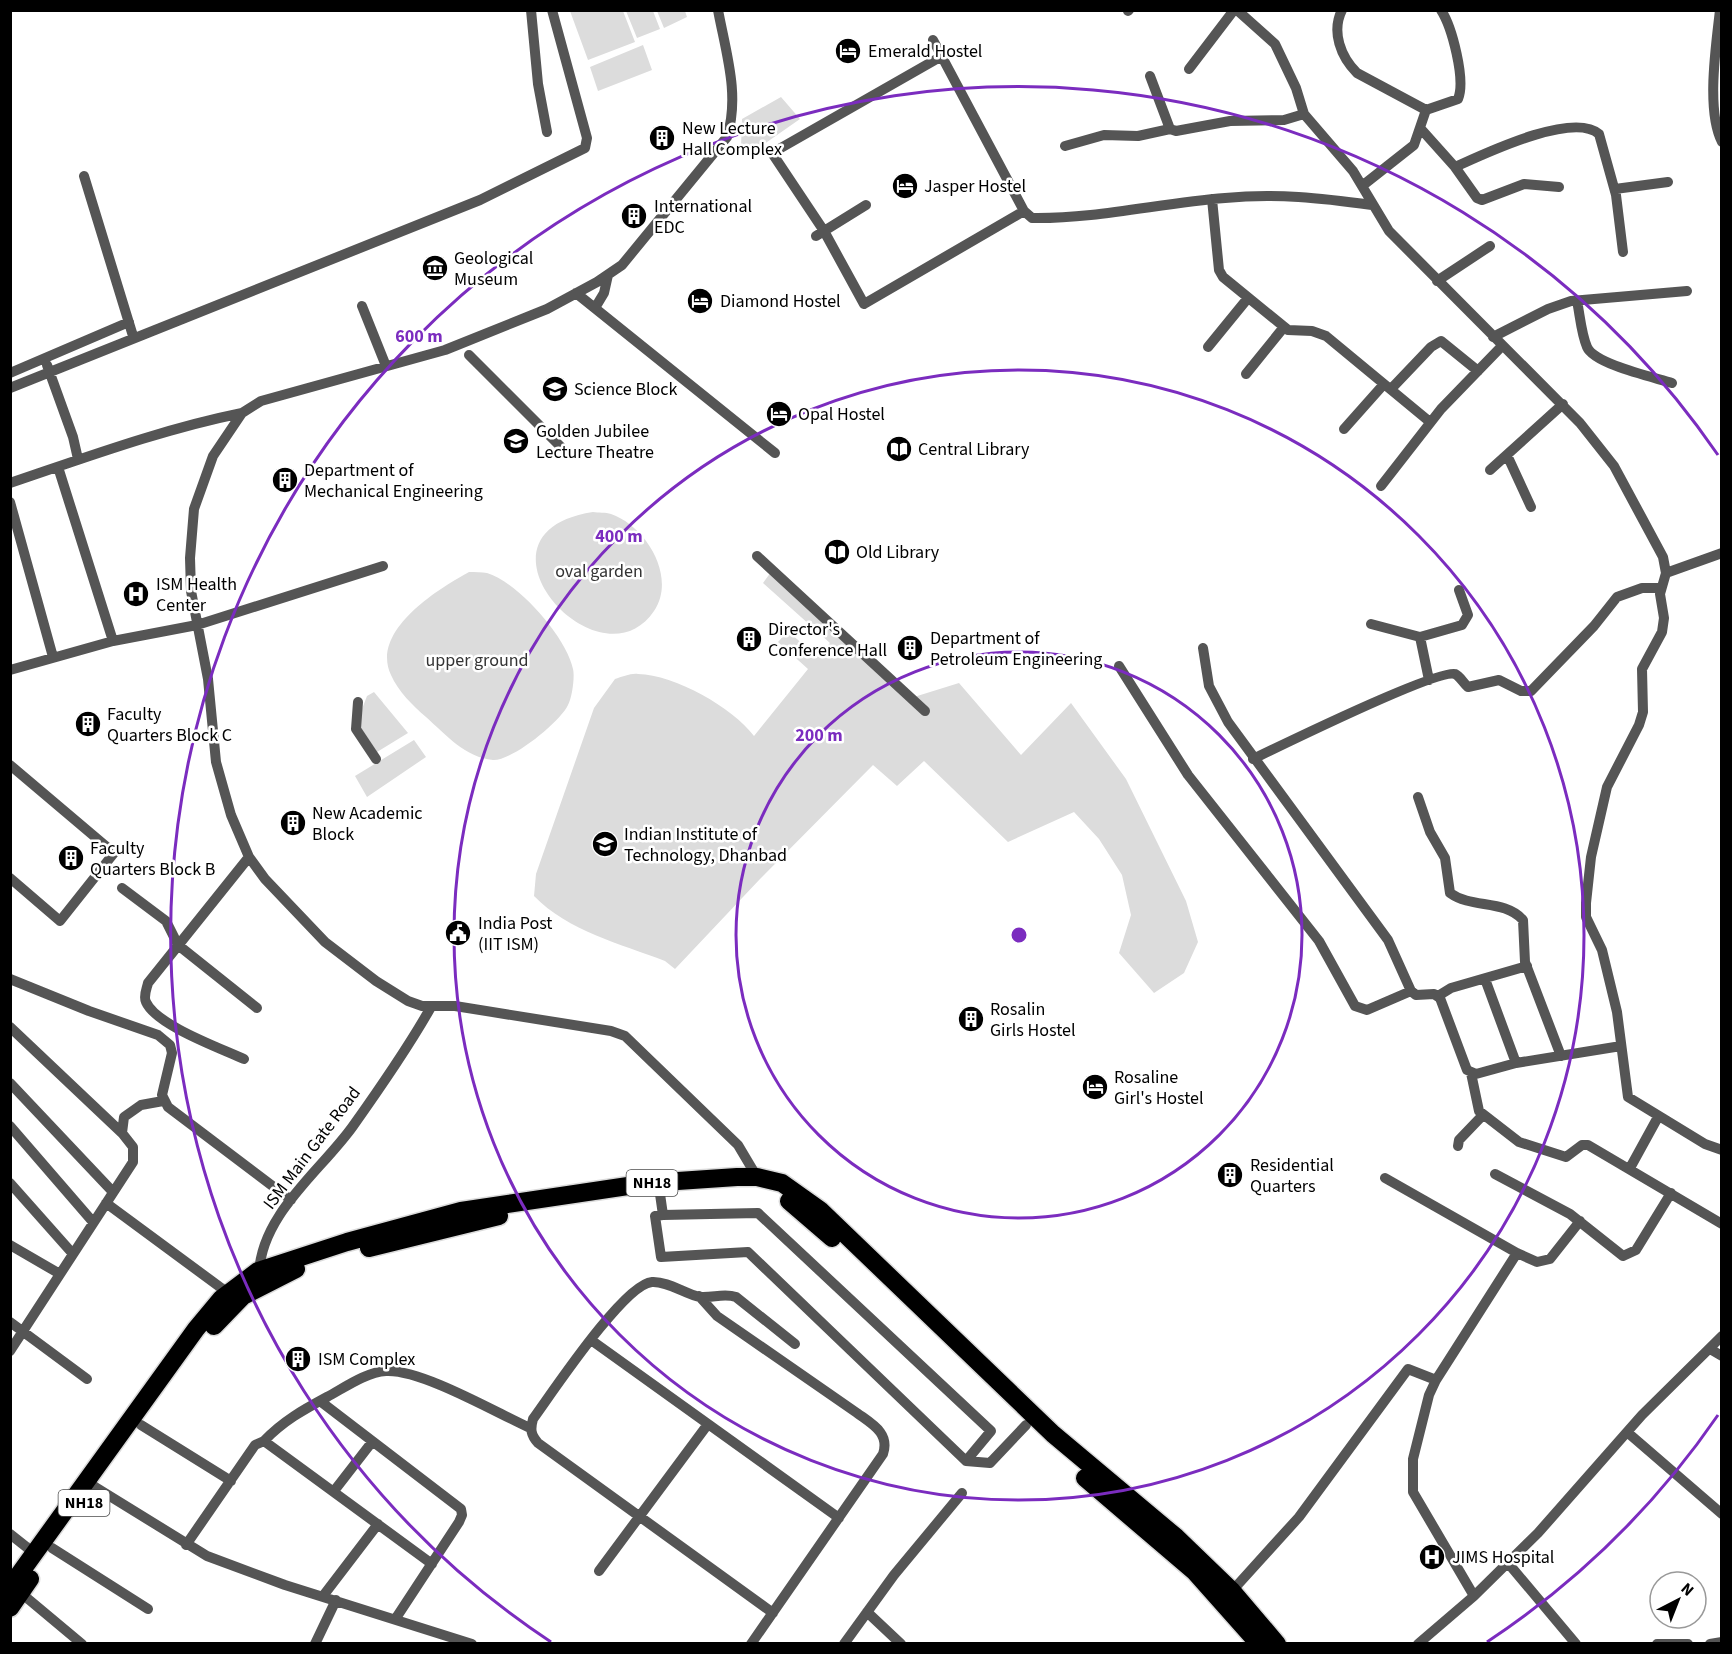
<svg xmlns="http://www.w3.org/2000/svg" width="1732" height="1654" font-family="'Source Sans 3',sans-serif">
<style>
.green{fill:#dcdcdc}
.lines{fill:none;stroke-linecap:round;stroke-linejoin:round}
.highway-casing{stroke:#dbdbdb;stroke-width:21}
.street{stroke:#555;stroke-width:10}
.highway{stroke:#000;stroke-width:18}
.ring{fill:none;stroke:#7b2cbf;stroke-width:3}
.labels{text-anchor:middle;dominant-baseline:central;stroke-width:5;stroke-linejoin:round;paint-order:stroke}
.shield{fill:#fff;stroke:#4c4c4c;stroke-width:1.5}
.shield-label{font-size:16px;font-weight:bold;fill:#000}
.poi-label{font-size:18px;fill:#000;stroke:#fff;text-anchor:start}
.park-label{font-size:18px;fill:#333;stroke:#fff}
.street-label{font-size:18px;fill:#000;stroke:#fff}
.centre{fill:#7b2cbf;stroke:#fff;stroke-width:3}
.ring-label{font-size:18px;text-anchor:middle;font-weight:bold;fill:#7b2cbf;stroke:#fff;stroke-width:5;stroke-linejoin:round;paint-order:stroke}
</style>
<rect width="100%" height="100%" fill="#fff"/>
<!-- green -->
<path class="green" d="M570 11H623L635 42 588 60Z
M626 11H653L660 29 637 38Z
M657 11H685L687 17 664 28Z
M643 45 652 70 598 91 590 67Z
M781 97 800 119 750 154 741 147 742 119Z
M593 512C598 513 606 512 611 514 646 526 677 577 654 611 599 692 457 533 593 512Z
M469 572C475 572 482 572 487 573 518 582 567 638 573 669 575 677 572 698 568 705 560 722 512 761 493 760 466 758 445 734 426 717 413 706 398 691 391 675 370 631 438 589 469 572Z
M771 572 914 697 959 683 1021 755 1071 703 1126 779 1186 901 1198 942 1184 973 1154 993 1119 953 1131 915 1122 875 1099 839 1074 812 1008 842 924 761 897 786 873 765 760 879 675 969 665 961C621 944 568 931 534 896L536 874 594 708 615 679C622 677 631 673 638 674 675 675 732 707 754 736L808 669 778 642 788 631 817 657 830 643 763 583Z
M374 692 408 733 377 752 357 722 367 696Z
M414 740 426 757 367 797 355 776Z"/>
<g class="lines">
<!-- highway casing -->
<g class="highway-casing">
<path id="highway" d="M789 1201 832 1238
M369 1248 499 1216
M214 1326 243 1296 296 1269
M1085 1478 1195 1572 1259 1644
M10 1587 196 1329 221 1299 258 1271 347 1242 461 1211 648 1183 737 1177H757L782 1183 820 1210 1053 1434 1176 1537 1232 1591 1277 1644
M10 1608 30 1579"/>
</g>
<!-- street -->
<path class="street" d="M531 10 538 84 547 132
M718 10C726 53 740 95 727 137L622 265 597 282 547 309 445 350 261 401 242 413 213 456 194 509 190 558 191 591 208 679 216 762 231 815 249 857 265 879 325 942 376 981 408 1001 422 1006H455L611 1031 625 1036 738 1145 757 1177
M1237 10 1275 44 1296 88 1304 114 1353 171 1389 231 1580 423 1614 466 1663 557 1666 573 1660 594 1664 618 1662 632 1642 669 1643 712 1639 725 1607 787 1591 857 1586 903V917L1602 950 1617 1012 1628 1097 1705 1144 1722 1150
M1342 10C1331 32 1341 57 1357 73L1426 110
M1720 10C1716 46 1706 111 1722 142
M1128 11 1129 10
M933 40 1024 211 1032 218C1096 219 1161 203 1225 198 1276 193 1321 198 1372 205
M942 56 772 153 824 231 864 304 1024 211
M1189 69 1234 10
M1150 76 1170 129 1176 131 1230 121 1284 120 1304 114
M1421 129 1455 167 1477 198 1482 200 1524 184 1559 187
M1065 146 1104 135 1138 136 1170 129
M1455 167C1484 154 1573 111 1599 134L1616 195 1623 252
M84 176 133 336
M1362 186 1414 145 1426 110 1458 99C1466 80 1452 27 1441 10
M1615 189 1668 182
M1212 199 1219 270 1223 277 1288 330 1312 331 1326 336 1430 422
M816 236 866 205
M1437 281 1490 246
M576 293 775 453
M1577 301C1580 315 1581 333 1587 347 1594 364 1653 377 1672 383
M362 306 386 366
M595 308 604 293 608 275
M1493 337 1548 309 1571 301 1687 291
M1208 347 1248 298
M469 355 561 447
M47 365 73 437 78 459
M10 373 129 322
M1246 374 1284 327
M10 388 480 200 585 148 587 138 552 10
M1391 389 1431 347 1441 341 1478 371
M1344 429 1384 384
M1507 455 1531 507
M58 467 113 641
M1490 470 1563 404
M10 483C87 457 163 429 242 413
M1381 486 1441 409 1502 346
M10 502 53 657
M757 556 925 711
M1666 573 1722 553
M1371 624 1420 637 1462 625 1468 615 1459 590
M1420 637 1429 680
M1203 648 1209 686 1228 722 1388 940 1411 991 1416 995 1434 994 1440 998 1467 1070 1476 1074 1516 1063 1621 1046
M1119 666 1188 775 1319 941 1355 1006 1367 1010 1411 991
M10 670 113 641 197 625 383 566
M358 702 356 729 376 759
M1253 759C1280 746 1437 669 1455 674 1460 676 1463 683 1468 687L1499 680 1521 691H1531L1594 626 1617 597 1642 588H1661
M10 765 114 853 60 921 10 878
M1418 797 1430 832 1445 858 1450 893C1472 909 1504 899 1523 920L1525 962 1561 1056
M122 888 166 921 178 945 257 1008
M10 979 89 1011 158 1035 170 1045 172 1053 162 1095 168 1107 291 1200
M1485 979 1516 1063
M1438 996 1451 988 1527 966
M10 1027 122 1133
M244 1059C220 1048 156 1025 146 1002 143 996 147 988 148 983L249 857
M1471 1073 1479 1111 1519 1142 1566 1157 1582 1145H1588L1722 1224
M10 1083 113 1192
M10 1126 93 1222
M1458 1146 1459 1140 1482 1116
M1630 1168 1658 1117
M1495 1174 1570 1214 1623 1256 1636 1250 1671 1193
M1385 1178 1517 1253 1537 1262 1550 1259 1580 1221
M10 1183 73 1254
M660 1194 663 1215 758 1213 991 1431 966 1461 748 1252 661 1257 655 1216 663 1215
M106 1203 228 1293
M10 1245 60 1274
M259 1274C261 1214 321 1171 353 1126 380 1088 408 1048 431 1007
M699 1296 717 1316 857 1413C872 1424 890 1433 883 1454L751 1644
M10 1322 87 1379
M591 1340 839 1518
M1710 1349 1722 1356
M10 1351 133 1162V1147L122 1133 124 1117 141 1105 163 1101
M320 1401 461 1509 462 1515 459 1522 396 1618
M141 1425 231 1481
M1627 1432 1722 1514
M264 1441C283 1421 303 1410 327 1397 344 1388 366 1372 386 1371 421 1369 495 1412 530 1428
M966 1461 990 1463 1026 1425
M87 1482 207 1556 285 1585 472 1644
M334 1491 372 1442
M10 1534 34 1553
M186 1545 255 1445 264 1441 432 1564
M52 1548 148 1609
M1508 1563 1576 1644
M599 1571 708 1424
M1232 1591 1299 1517 1408 1369 1436 1380
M21 1593 82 1644
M323 1596 378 1524
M1474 1596 1413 1492V1459L1429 1395 1436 1380 1517 1253
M867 1612 901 1644
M773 1613 538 1443C531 1435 530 1430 533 1419 552 1393 624 1284 652 1282 668 1281 685 1294 700 1297 713 1298 724 1293 736 1297L795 1344
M315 1644 336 1600
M844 1644 894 1575 962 1493
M1418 1644 1474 1596 1538 1533 1642 1415 1722 1336
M1657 1644H1688
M1710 1644 1722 1642"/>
<!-- highway -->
<use href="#highway" class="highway"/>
</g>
<!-- distance rings -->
<g class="ring">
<circle cx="1019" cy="935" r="283"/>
<circle cx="1019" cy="935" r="565"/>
<path d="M1718 1415A848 848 0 0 1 1487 1642M551 1642A848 848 0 1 1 1718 455"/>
</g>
<!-- icons -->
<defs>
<g id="hotel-disc" transform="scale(1.35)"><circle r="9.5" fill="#000" stroke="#fff"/><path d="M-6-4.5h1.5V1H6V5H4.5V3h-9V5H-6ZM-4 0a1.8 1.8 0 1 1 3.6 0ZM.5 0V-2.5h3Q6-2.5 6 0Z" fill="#fff"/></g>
<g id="building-disc" transform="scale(1.35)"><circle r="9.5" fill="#000" stroke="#fff"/><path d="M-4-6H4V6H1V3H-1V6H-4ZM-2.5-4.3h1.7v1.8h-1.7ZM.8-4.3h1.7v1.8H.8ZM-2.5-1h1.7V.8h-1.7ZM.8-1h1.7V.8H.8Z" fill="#fff"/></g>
<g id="museum-disc" transform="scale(1.35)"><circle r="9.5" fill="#000" stroke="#fff"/><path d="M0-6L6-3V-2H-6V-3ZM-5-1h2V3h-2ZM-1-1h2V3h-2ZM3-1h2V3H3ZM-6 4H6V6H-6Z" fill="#fff"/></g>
<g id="university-disc" transform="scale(1.35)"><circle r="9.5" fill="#000" stroke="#fff"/><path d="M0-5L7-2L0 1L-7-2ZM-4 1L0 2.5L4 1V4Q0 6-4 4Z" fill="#fff"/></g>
<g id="library-disc" transform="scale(1.35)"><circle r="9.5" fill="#000" stroke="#fff"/><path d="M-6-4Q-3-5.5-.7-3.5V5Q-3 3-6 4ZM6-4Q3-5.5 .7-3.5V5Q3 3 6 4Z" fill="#fff"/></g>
<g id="hospital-disc" transform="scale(1.35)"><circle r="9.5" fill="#000" stroke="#fff"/><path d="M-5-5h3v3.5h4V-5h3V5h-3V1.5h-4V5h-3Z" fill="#fff"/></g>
<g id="civic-disc" transform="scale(1.35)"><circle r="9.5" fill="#000" stroke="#fff"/><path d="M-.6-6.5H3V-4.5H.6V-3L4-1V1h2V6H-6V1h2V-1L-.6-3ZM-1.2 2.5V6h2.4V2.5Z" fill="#fff"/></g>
</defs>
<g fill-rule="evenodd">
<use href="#hotel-disc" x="848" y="51"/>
<use href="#building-disc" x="662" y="138"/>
<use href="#hotel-disc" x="905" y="186"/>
<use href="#building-disc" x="634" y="216"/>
<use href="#museum-disc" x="435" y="268"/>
<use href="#hotel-disc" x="700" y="301"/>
<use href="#university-disc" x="555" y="389"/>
<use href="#hotel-disc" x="779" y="414"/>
<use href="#university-disc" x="516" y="441"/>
<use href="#library-disc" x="899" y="449"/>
<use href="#building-disc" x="285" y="480"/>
<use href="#library-disc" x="837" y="552"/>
<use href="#hospital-disc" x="136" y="594"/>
<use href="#building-disc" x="749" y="639"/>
<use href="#building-disc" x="910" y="648"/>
<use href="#building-disc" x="88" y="724"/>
<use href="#building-disc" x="293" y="823"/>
<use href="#university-disc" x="605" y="844"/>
<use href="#building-disc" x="71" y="858"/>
<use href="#civic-disc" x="458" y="933"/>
<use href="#building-disc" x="971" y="1019"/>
<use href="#hotel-disc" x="1095" y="1087"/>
<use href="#building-disc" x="1230" y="1175"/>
<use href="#building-disc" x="298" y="1359"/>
<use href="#hospital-disc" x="1432" y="1557"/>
</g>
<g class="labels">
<!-- shield labels -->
<g class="shield">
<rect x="626.5" y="1170" width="51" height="26" rx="4.5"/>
<rect x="58.5" y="1490" width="51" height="26" rx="4.5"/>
</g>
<g class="shield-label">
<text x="652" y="1183">NH18</text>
<text x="84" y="1503">NH18</text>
</g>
<!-- poi labels -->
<g class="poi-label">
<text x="868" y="51">Emerald Hostel</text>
<text x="682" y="128">New Lecture<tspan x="682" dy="21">Hall Complex</tspan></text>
<text x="924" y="186">Jasper Hostel</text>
<text x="654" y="206">International<tspan x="654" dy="21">EDC</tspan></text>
<text x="454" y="258">Geological<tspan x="454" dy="21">Museum</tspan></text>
<text x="720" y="301">Diamond Hostel</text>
<text x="574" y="389">Science Block</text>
<text x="798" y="414">Opal Hostel</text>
<text x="536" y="431">Golden Jubilee<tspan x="536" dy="21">Lecture Theatre</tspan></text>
<text x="918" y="449">Central Library</text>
<text x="304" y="470">Department of<tspan x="304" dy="21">Mechanical Engineering</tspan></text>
<text x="856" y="552">Old Library</text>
<text x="156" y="584">ISM Health<tspan x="156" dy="21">Center</tspan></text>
<text x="768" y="629">Director's<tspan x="768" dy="21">Conference Hall</tspan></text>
<text x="930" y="638">Department of<tspan x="930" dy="21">Petroleum Engineering</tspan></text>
<text x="107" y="714">Faculty<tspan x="107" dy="21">Quarters Block C</tspan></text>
<text x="312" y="813">New Academic<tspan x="312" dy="21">Block</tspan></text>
<text x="624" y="834">Indian Institute of<tspan x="624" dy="21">Technology, Dhanbad</tspan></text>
<text x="90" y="848">Faculty<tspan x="90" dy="21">Quarters Block B</tspan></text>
<text x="478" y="923">India Post<tspan x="478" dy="21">(IIT ISM)</tspan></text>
<text x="990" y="1009">Rosalin<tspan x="990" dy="21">Girls Hostel</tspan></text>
<text x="1114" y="1077">Rosaline<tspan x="1114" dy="21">Girl's Hostel</tspan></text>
<text x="1250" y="1165">Residential<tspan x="1250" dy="21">Quarters</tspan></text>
<text x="318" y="1359">ISM Complex</text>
<text x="1452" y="1557">JIMS Hospital</text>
</g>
<!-- park labels -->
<g class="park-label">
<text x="599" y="571">oval garden</text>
<text x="477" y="660">upper ground</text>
</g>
<!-- street labels -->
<g class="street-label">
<text transform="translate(312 1148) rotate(-53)">ISM Main Gate Road</text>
</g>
</g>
<circle cx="1019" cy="935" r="9" class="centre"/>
<g class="ring-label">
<text x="419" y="342">600 m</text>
<text x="619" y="542">400 m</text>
<text x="819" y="741">200 m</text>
</g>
<!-- border -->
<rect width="1732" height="1654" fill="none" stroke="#000000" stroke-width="24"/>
<!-- north arrow -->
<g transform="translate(1678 1600) rotate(42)"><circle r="28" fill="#ffffff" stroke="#999999" stroke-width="1.5"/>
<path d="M0-4.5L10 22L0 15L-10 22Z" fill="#000000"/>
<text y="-9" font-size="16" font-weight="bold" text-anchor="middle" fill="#000000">N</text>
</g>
</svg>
